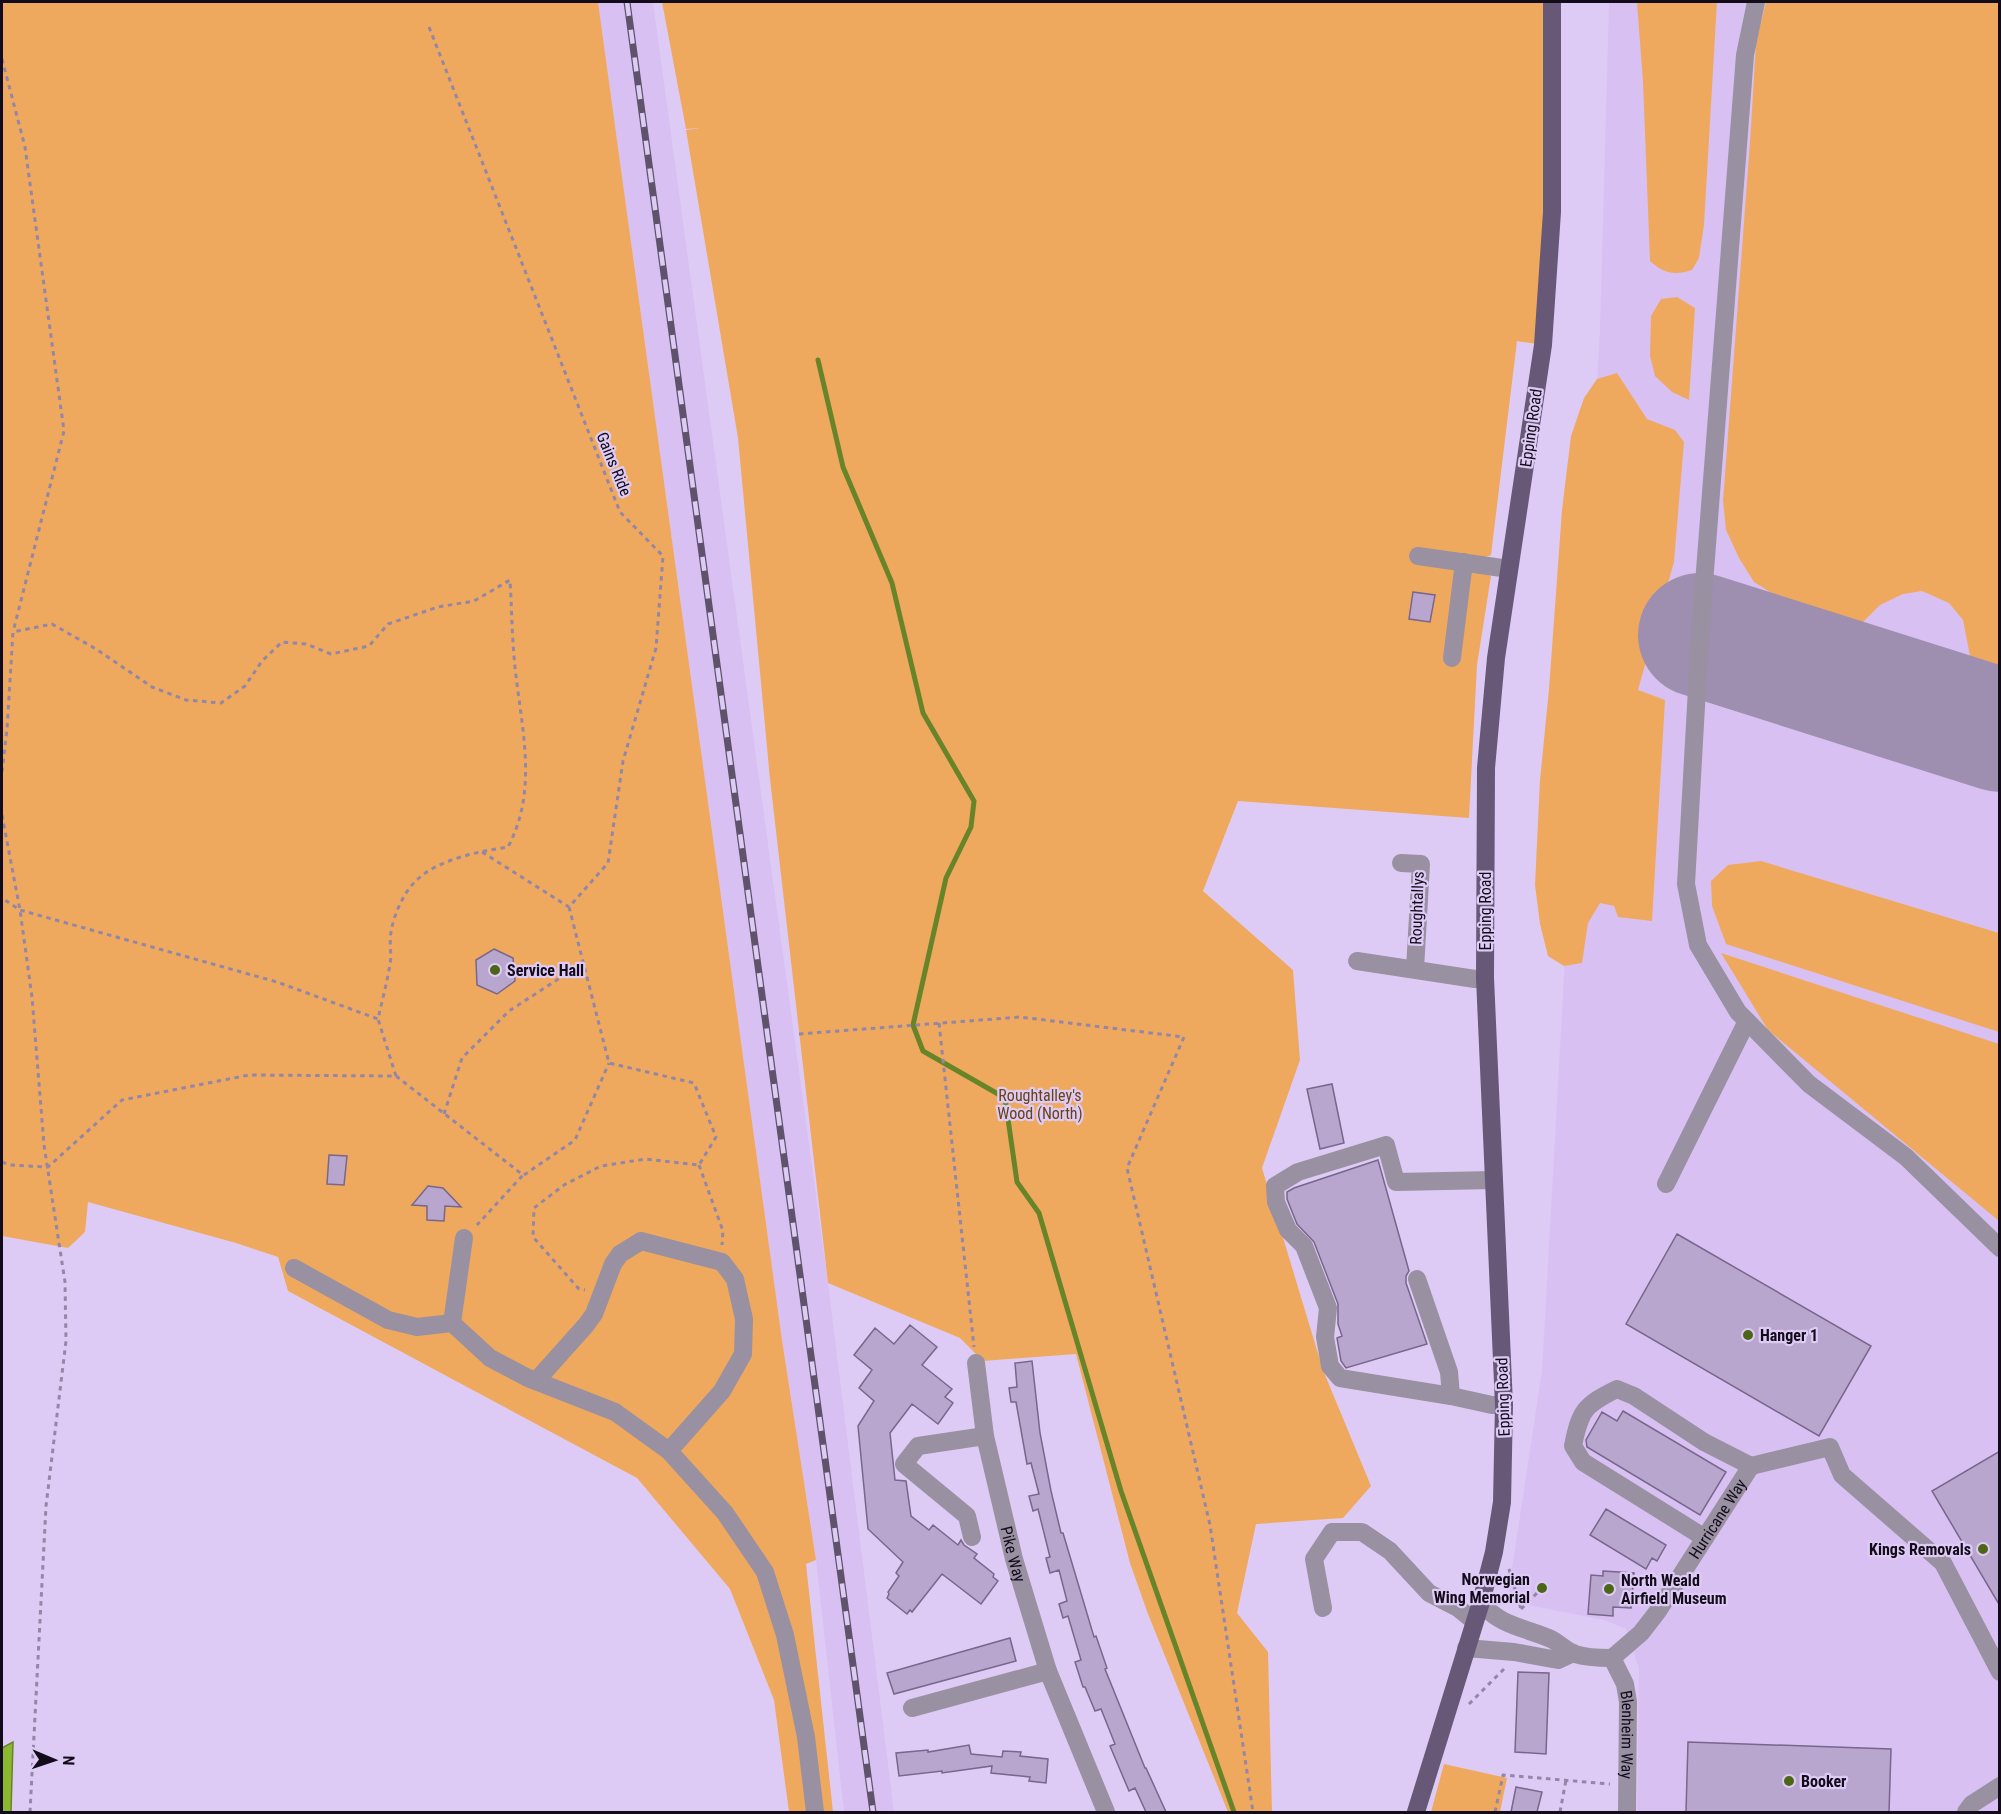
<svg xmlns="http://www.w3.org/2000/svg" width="2001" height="1814" font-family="'Roboto Condensed',sans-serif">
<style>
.built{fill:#d8c1f2}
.green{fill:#efa95f}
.water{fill:#8cb82f;stroke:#678428;stroke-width:1.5}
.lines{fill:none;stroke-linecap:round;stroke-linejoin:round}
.stream{stroke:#678428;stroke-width:5}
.runway{stroke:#9e8fb0;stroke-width:124}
.building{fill:#b9a6ce;stroke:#78668b;stroke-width:1.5}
.path{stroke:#9486a6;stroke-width:3;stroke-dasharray:4.5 4.5;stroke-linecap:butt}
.minor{stroke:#9990a2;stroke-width:18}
.major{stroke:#675877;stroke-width:18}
.rail-casing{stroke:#5e536b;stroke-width:7}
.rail{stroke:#decbf5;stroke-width:4.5;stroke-dasharray:14;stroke-linecap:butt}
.poi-dot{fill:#4c6617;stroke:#decbf5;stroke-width:2}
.labels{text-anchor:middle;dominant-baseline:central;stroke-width:4.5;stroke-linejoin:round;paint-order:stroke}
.street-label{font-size:16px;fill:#120b19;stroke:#decbf5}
.poi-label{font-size:16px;font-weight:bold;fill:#120b19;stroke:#decbf5;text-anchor:start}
.park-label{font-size:16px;fill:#684215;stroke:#decbf5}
</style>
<rect width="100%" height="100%" fill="#decbf5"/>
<!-- built -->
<path class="built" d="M598 2H653L828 1283 894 1812H844L816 1560 782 1340Z
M1609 2H1999V1812H1637L1639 1669 1626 1629 1604 1620 1507 1601 1542 1371 1600 329Z"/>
<!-- green -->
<path class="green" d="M2 2H598L782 1340 816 1560 806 1564 833 1812H789L774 1700 730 1589 637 1478 288 1291 278 1257 236 1243 88 1202 85 1232 68 1248 2 1236Z
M662 2H1552L1543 345 1517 341 1491 555 1483 558 1482 572 1491 576 1477 665 1469 818 1238 801 1203 891 1293 970 1300 1060 1262 1168 1323 1370 1371 1486 1343 1518 1256 1524 1237 1613 1268 1652 1272 1812H1228L1148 1614 1130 1563 1076 1354 983 1361 960 1338 828 1283 770 779 738 438 686 130 700 128 686 129Z
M1637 2H1717L1704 225 1699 258 1692 270C1674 276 1663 273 1650 261L1643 82Z
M1766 2H1999V666L1970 656 1963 620 1949 603 1922 591 1903 594 1880 605 1861 624 1781 599 1754 582 1739 558 1726 530 1723 501 1750 142 1756 43Z
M1677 297 1695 308 1689 400 1672 392 1655 376 1650 356 1651 316 1661 299Z
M1617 373 1647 419 1675 430 1684 442 1674 562 1638 690 1665 700 1652 921 1618 917 1614 906 1600 903 1588 923 1582 963 1564 966 1548 956 1540 924 1535 885 1540 780 1549 689 1562 510 1571 436 1584 398 1597 379Z
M1761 861 1999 933V1032L1726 944 1712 906 1711 881 1728 865Z
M1721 953 1999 1044V1221L1768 1030Z
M1444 1764 1507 1778 1500 1812H1431Z"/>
<!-- water -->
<path class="water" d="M13 1742 11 1812H2V1748Z"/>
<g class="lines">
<!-- stream -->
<path class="stream" d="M818 360 843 467 892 583 923 713 974 801 971 827 946 878 913 1025 923 1051 1005 1098 1017 1182 1039 1213 1121 1491 1234 1812"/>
<!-- runway -->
<path class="runway" d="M1700 635 2000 730"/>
</g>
<!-- building -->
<path class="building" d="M1413 592 1435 595 1430 622 1409 619Z
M494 949 513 958 515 981 497 994 477 985 476 960Z
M1332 1084 1344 1143 1320 1149 1307 1089Z
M329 1155 347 1156 344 1185 327 1184Z
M1378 1160 1409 1271 1406 1276V1283L1427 1344 1346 1368 1341 1361 1337 1338 1342 1336 1338 1324V1304L1314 1242 1297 1224 1287 1199V1192L1294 1188Z
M428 1186 443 1188 461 1207 445 1206 444 1221 427 1220V1206L412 1205Z
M1677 1234 1871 1346 1819 1436 1626 1324Z
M910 1325 937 1347 922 1365 952 1389 945 1397 953 1403 938 1424 912 1404 890 1433 895 1480 906 1481 911 1516 929 1530 933 1525 958 1545 961 1540 964 1545 977 1554 974 1558 994 1574 993 1577 998 1581 981 1604 942 1574 912 1612 910 1610 907 1614 887 1598 889 1594 888 1592 899 1576 896 1573 903 1562 868 1529 858 1426 874 1401 859 1388 872 1370 854 1355 875 1328 894 1344Z
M1032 1361 1040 1433 1051 1491 1061 1533H1063L1094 1637 1096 1636 1107 1668 1105 1669 1145 1768H1146L1166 1812H1146L1135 1788 1129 1791 1110 1746 1115 1744 1101 1709 1095 1711 1085 1687H1083L1075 1662 1081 1660 1068 1616 1063 1618 1059 1604 1067 1601 1059 1570 1050 1573 1046 1558 1050 1557 1038 1509 1033 1511 1029 1496 1039 1494 1031 1463 1027 1464 1016 1402H1011L1009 1388 1017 1387 1015 1363Z
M1623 1411 1726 1472 1700 1515 1587 1447 1586 1440 1602 1412 1617 1421Z
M2000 1451V1606L1932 1491Z
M1606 1509 1666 1545 1657 1561 1652 1558 1646 1569 1590 1535Z
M1603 1571 1634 1573 1631 1608 1613 1607V1616L1588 1614 1591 1575 1603 1576Z
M1010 1638 1016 1661 894 1694 887 1673Z
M1518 1672 1549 1673 1546 1754 1515 1752Z
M1688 1742 1891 1749 1889 1812H1686Z
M969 1745 971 1754 1002 1757 1003 1751 1021 1752 1020 1756 1048 1759 1046 1783 1029 1781 1030 1777 991 1773 992 1766 942 1773V1771L899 1776 896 1753 928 1750V1752Z
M1516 1787 1542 1792 1537 1812H1511Z"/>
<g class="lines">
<!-- path -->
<path class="path" d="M429 27 620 512 663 556 656 648 623 761 608 863 569 907 482 852
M2 59 25 147 64 431 13 632
M2 772 7 729 13 632 52 624 96 649 152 687 186 700 221 703 245 686 262 661 282 642 306 644 331 654 369 646 388 624 438 607 474 601 510 580C512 612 512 645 516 676 523 735 537 792 508 847 481 851 439 859 418 879 404 891 394 914 391 932 389 943 392 954 390 964 387 983 382 1001 378 1019L277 982 20 910 2 898
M2 815 20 910 32 997 44 1145 65 1282 66 1341 46 1506 30 1812
M569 907 609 1063 694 1083 716 1137 699 1165 646 1159 601 1166 564 1185 534 1208 533 1237 579 1289 585 1290
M939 1023 974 1347
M799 1034 1020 1017 1184 1037 1127 1168 1210 1525 1253 1812
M396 1076 523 1175 477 1225
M444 1114 462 1058 509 1011 583 963
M2 1162 10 1165 48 1167 122 1100 249 1075 396 1076 378 1019
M699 1165 723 1231 722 1245
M524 1175 575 1140 609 1063
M1509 1569 1521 1609
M1521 1609 1539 1591
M1469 1704 1505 1668
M1495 1812 1503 1775 1610 1784
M1560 1812 1566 1780"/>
<!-- minor -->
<g class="minor">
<path d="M1756 2 1745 55 1700 635 1686 884 1698 945 1738 1012 1809 1084 1906 1157 2000 1248"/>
<path d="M1418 556 1509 569"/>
<path d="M1452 658 1464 562"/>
<path d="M1401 863 1421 864 1415 969"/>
<path d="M1357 961 1475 979 1485 978"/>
<path d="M1494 1180 1396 1182 1386 1145 1298 1172 1275 1186 1276 1202 1288 1230 1304 1246 1328 1308 1325 1337 1330 1366 1340 1378 1451 1396 1492 1405H1504"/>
<path d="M1666 1184 1747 1021"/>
<path d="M294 1268 388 1320 417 1327 452 1323 490 1358 528 1378 615 1412 669 1451 725 1513 765 1572 785 1635 806 1737 815 1812"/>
<path d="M1417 1279 1449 1372 1451 1396"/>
<path d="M452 1323 464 1238"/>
<path id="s1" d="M976 1363 985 1436 1014 1559 1048 1671 1106 1812"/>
<path d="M536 1381 586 1325 594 1314 613 1264 620 1254 641 1241 722 1262 735 1279 744 1319 743 1354 722 1391 669 1451"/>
<path d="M972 1537 967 1516 904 1464 918 1446 985 1436"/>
<path d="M1705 1538 1583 1462 1573 1446C1580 1411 1584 1405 1617 1389L1634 1396 1704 1442 1751 1466"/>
<path id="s2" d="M1481 1602C1497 1625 1526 1628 1551 1639 1559 1643 1566 1651 1575 1654 1587 1658 1600 1658 1612 1658L1641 1633 1658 1611 1751 1466 1830 1447 1842 1475 1943 1563 2000 1672"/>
<path d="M1323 1608 1314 1559 1332 1532H1362L1390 1551 1429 1593 1458 1608 1474 1621"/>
<path d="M1466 1648 1514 1652 1558 1660 1573 1653"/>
<path id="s3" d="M1612 1658 1625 1684 1628 1702 1627 1812"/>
<path d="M912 1708 1048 1671"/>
<path d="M1966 1812 1972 1804 2000 1786"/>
</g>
<!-- major -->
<path class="major" d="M1416 1812 1481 1602 1494 1552 1502 1502 1504 1405 1485 978 1486 768 1496 658 1543 345 1552 212V2"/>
<!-- rail casing -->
<g class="rail-casing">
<path id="rail" d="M627 2 873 1812"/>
</g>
<!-- rail -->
<use href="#rail" class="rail"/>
</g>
<!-- markers -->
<g class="poi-dot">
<circle cx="495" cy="970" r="6"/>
<circle cx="1748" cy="1335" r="6"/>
<circle cx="1983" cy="1549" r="6"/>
<circle cx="1542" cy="1588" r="6"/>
<circle cx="1609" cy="1589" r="6"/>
<circle cx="1789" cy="1781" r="6"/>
</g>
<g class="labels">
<!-- street labels -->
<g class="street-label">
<text transform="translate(1531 428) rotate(-82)">Epping Road</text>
<text transform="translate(614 464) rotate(68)">Gains Ride</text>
<text transform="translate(1417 908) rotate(-88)">Roughtallys</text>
<text transform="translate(1485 911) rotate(-90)">Epping Road</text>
<text transform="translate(1503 1397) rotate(-92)">Epping Road</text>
<text stroke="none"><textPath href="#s2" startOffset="322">Hurricane Way</textPath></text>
<text stroke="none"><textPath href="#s1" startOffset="195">Pike Way</textPath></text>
<text stroke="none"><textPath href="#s3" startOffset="80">Blenheim Way</textPath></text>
</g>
<!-- poi labels -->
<g class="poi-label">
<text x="507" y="970">Service Hall</text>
<text x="1760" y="1335">Hanger 1</text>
<text x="1971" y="1549" text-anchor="end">Kings Removals</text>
<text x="1530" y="1579" text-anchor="end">Norwegian<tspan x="1530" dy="18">Wing Memorial</tspan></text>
<text x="1621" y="1580">North Weald<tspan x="1621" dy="18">Airfield Museum</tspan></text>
<text x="1801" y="1781">Booker</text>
</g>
<!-- park labels -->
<g class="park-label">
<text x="1040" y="1095">Roughtalley's<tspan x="1040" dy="18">Wood (North)</tspan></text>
</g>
</g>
<!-- border -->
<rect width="2001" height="1814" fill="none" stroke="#120b19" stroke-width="6"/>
<!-- north arrow -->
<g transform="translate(54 1760) rotate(92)" stroke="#decbf5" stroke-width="4.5" paint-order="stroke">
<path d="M0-4.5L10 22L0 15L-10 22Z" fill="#120b19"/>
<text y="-9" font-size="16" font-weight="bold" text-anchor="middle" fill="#120b19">N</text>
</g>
</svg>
